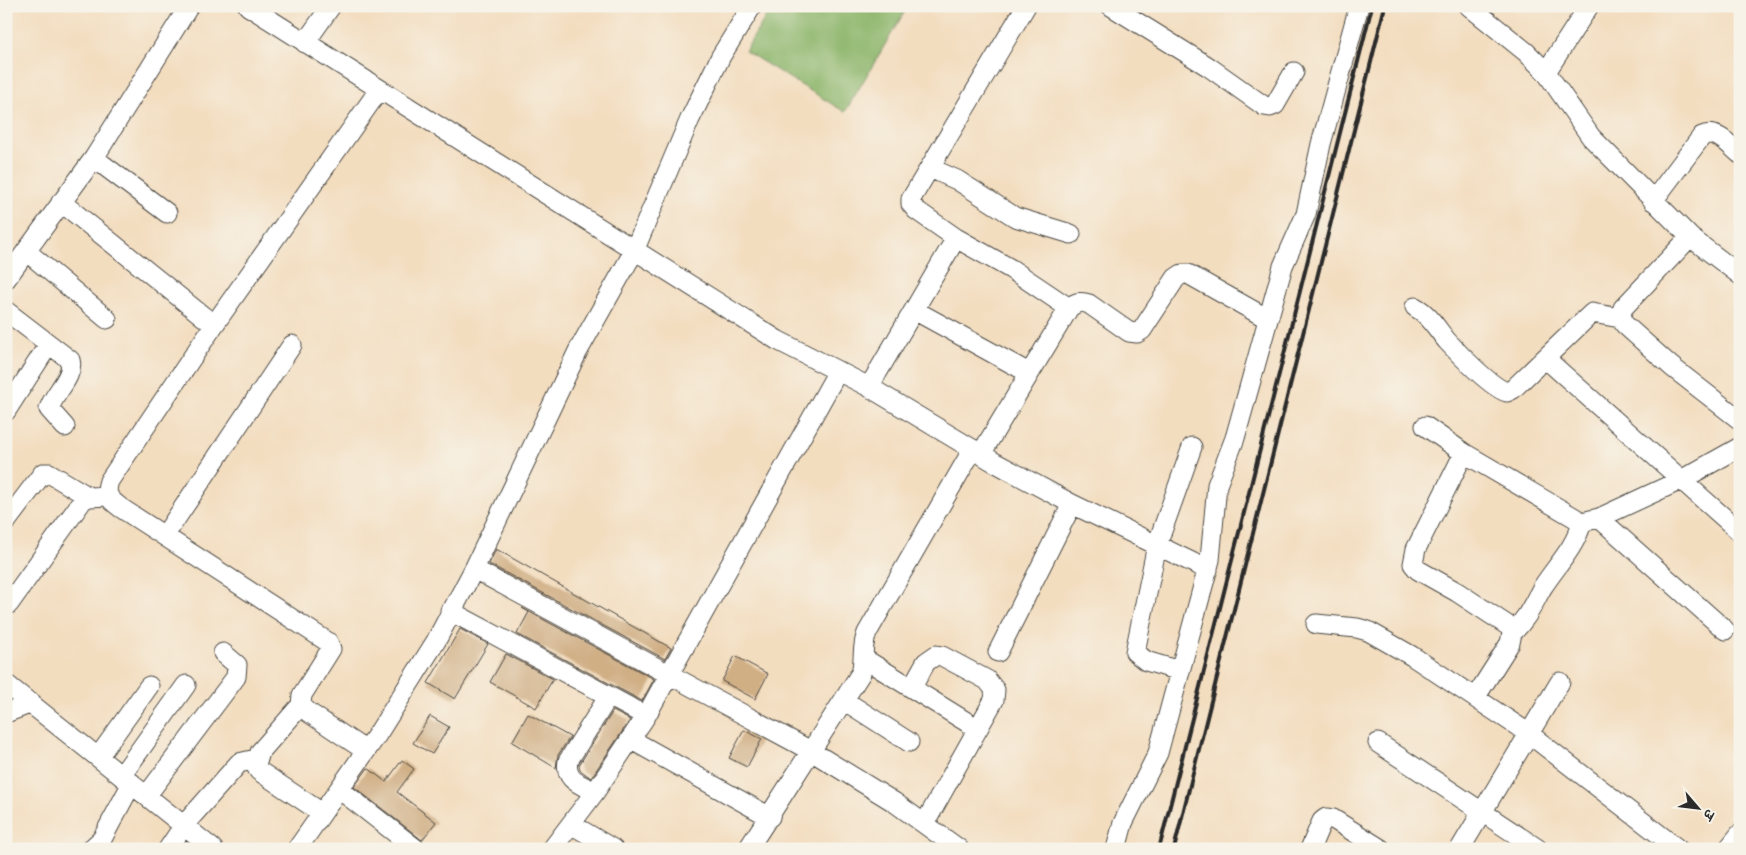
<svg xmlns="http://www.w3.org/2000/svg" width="1746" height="855" font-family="Kalam,'Playpen Sans Deva',sans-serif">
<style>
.forest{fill:#8db66c;stroke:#5c704c}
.building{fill:#d0af85}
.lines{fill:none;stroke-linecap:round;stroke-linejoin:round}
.minor-casing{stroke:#494641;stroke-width:21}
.minor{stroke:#fff;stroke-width:19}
.rail{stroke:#2b2b2b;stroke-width:4}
</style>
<rect width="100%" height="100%" fill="#f7f3e8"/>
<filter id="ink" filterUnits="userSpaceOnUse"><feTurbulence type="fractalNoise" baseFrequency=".02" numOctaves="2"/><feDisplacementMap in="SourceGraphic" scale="10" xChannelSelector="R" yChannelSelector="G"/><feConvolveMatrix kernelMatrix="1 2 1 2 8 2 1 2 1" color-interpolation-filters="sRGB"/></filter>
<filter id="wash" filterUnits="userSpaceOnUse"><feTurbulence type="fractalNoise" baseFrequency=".0096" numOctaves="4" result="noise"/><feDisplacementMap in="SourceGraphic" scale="20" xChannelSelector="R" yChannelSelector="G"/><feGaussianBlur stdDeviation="1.12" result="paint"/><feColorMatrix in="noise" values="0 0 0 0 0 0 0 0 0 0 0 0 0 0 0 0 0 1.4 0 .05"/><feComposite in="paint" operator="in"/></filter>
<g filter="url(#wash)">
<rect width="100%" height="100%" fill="#f3ddbf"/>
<!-- forest -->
<path class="forest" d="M772 6H908L845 112 745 51Z"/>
<g id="blocks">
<!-- building -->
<path class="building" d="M496 549 671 648 665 659 489 564Z
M522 608 654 679 642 701 517 634 529 612Z
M460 629 488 644 455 699 428 683Z
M506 654 553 679 536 708 490 682Z
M735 656 768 674 755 699 722 681Z
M613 711 630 720 591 778 580 770 579 765Z
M528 714 570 737 558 755 556 768 512 742Z
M430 716 449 727 432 754 413 743Z
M744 730 762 739 747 767 729 758Z
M402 760 414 769 397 792 436 822 422 840 354 787 368 768 386 782Z"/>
</g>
</g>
<g filter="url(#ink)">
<use href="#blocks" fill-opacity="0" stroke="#494641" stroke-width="1"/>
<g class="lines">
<!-- minor casing -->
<g class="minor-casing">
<path id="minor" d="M248 6 777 340 869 387 994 462 1072 504 1208 570
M1111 6 1209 67 1264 106 1270 107 1275 105 1294 72
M1469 6 1526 52 1546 72 1591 137 1690 237 1740 275
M305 43 331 6
M1546 72 1589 6
M94 158 167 213
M930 168 957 180 1015 217 1071 234
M1653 201 1702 136C1717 129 1729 145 1740 154
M61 202 214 325
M1690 237 1623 308 1620 318 1625 325 1672 367 1740 420
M956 238 1011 269 1069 308
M26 251 107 319
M6 279 94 158 189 6
M1415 307C1429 314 1437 329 1447 341 1458 353 1493 389 1507 392L1513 389 1592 313 1620 318
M914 310 1029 373
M6 311 70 360C75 376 53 394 49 409L65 427
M1546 359 1740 532
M869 387 956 238 916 210 911 204V199L1026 6
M6 411 49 344
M1425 426 1464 453 1582 522 1599 518 1681 480 1740 447
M1464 453 1416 549 1413 564 1418 570 1457 592 1510 627 1512 633 1510 643 1475 698
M981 454 1069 308C1076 302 1080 301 1089 304L1129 332 1137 333 1142 330 1176 278 1182 274H1188L1268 319
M1599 518 1725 630
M6 522 43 473H49L89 497
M165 535 292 345
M474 569 811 751 894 802 959 849
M9 604 83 500 89 497 108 496
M450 611 646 716
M1316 624 1357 628 1368 631 1412 656 1528 733 1678 849
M1512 633C1527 619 1532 606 1542 588 1556 566 1575 548 1582 522
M998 652 1072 504
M863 658 978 729
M1180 671 1146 661 1135 652 1157 545 1192 447
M6 684 213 849
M912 687 926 662 936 655 942 656 987 680 995 690 994 700 925 823
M845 701 909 742
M301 705 260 752 256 766 259 771 322 813
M6 713 32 703
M630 739 770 817
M1378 743 1538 849
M366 751 308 712 301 705 302 695 331 649 328 642 121 508C110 500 104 495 109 481L214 325 379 90
M99 756 149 686
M122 775 186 685
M339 789 416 849
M595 792C580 784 564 780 568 761L609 696
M147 795 236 677 237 665 223 653
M571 824 613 849
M91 849 102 839 132 783
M168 849 184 825 239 763 256 759
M297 849 377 735 436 641 474 569 578 351 634 251 690 119 721 56 752 6
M552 849 595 792 646 716 838 371
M748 849 861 673C865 659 861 647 867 633L973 449
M1116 849 1123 823 1158 753 1210 560 1217 485 1235 438 1283 266 1306 214 1321 144 1359 6
M1310 849 1322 821 1326 818 1333 819 1381 849
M1460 849 1560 682
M1728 849 1740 834"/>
</g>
<!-- minor -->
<use href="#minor" class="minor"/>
<!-- rail -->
<path class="rail" d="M1159 849 1372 6
M1174 849 1385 6"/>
</g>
</g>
<!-- margin -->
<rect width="1746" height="855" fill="none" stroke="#f7f3e8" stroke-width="25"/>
<!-- north arrow -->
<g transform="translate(1698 808) rotate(118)" stroke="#f7f3e8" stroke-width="4" paint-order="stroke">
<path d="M0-4L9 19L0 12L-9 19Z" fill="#2b2b2b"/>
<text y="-8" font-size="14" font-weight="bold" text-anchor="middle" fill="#2b2b2b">उ</text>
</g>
</svg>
